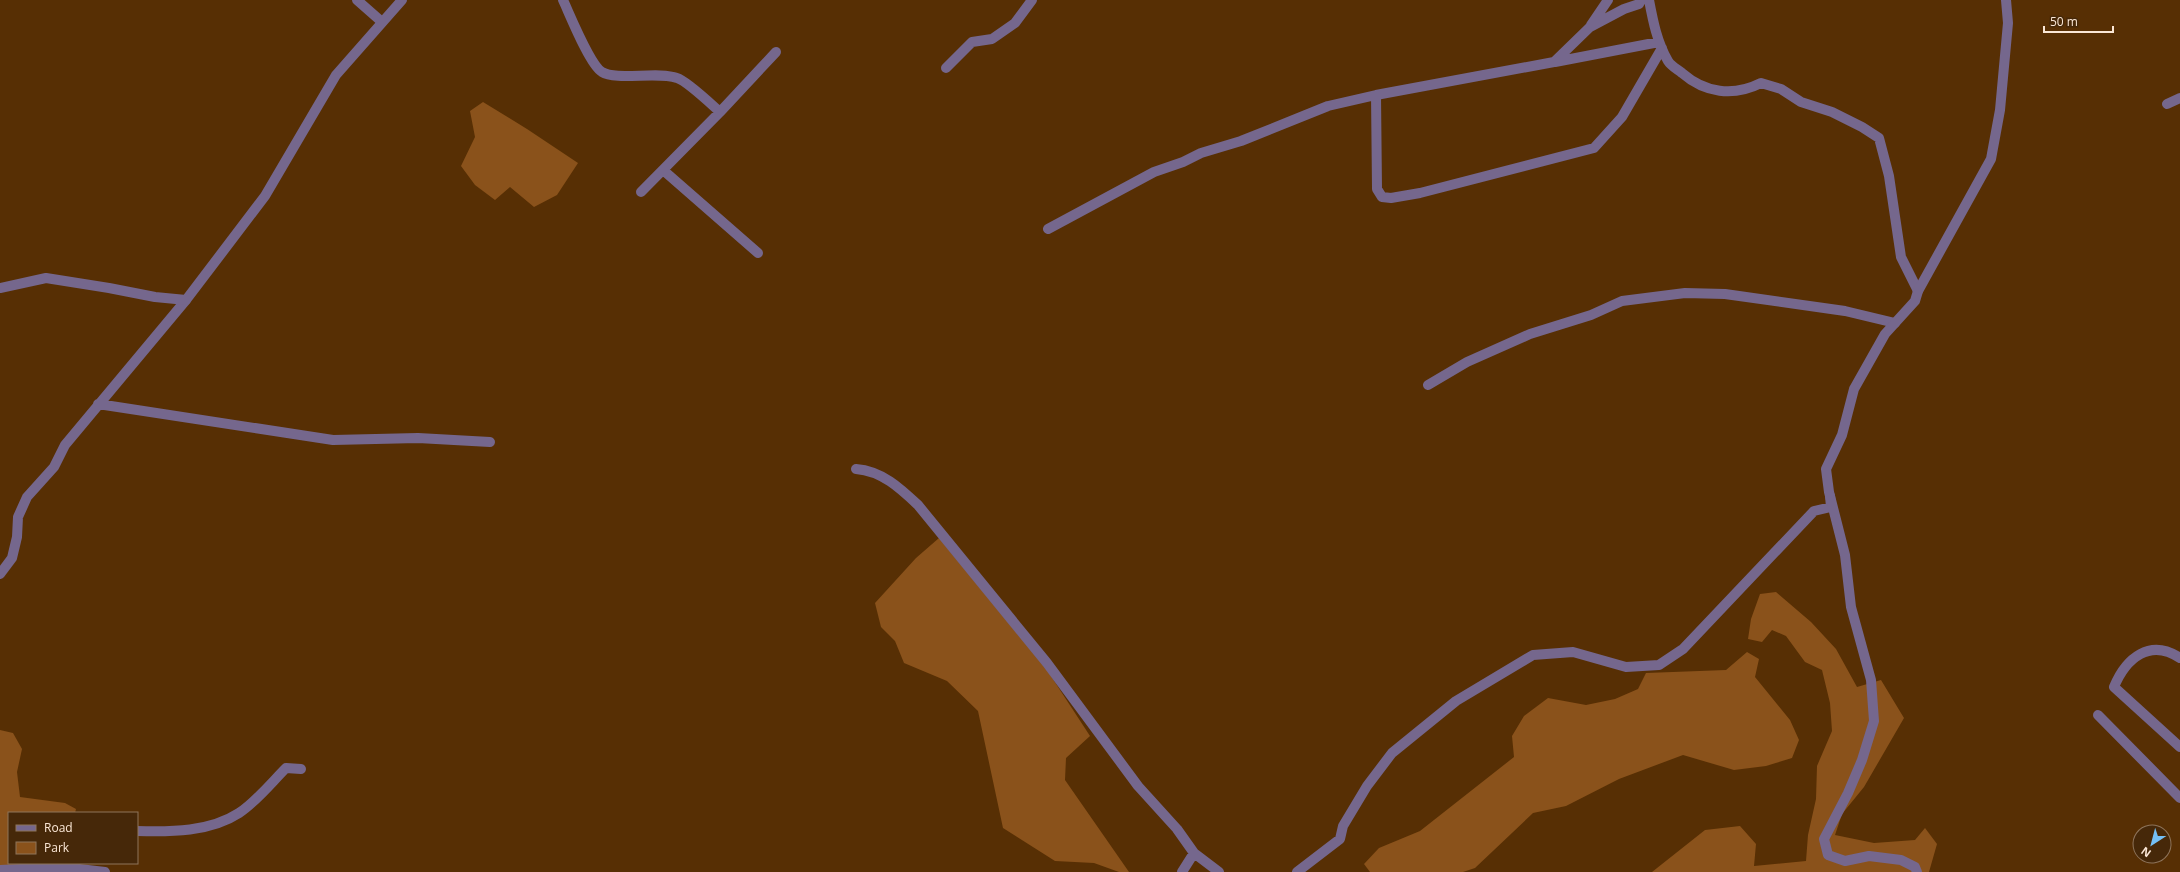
<svg xmlns="http://www.w3.org/2000/svg" width="2180" height="872" font-family="'Open Sans',sans-serif">
<style>
.green{fill:#8a521b}
.lines{fill:none;stroke-linecap:round;stroke-linejoin:round}
.minor{stroke:#75678d;stroke-width:10}
.tertiary{stroke:#75678d;stroke-width:10}
</style>
<rect width="100%" height="100%" fill="#572f04"/>
<!-- green -->
<path class="green" d="M483 102 527 129 578 163 557 195 534 207 510 187 495 200 475 185 461 166 475 137 470 111Z
M939 538 1047 670 1090 736 1066 758 1065 780 1129 872H1119L1094 863 1055 861 1003 828 978 711 947 681 904 663 895 641 881 627 875 603 916 558Z
M1776 592 1811 622 1836 649 1857 687 1881 680 1904 718 1864 787 1842 814 1835 835 1874 843 1915 840 1925 828 1937 844 1929 872H1652L1705 830 1740 826 1756 844 1754 866 1806 861 1808 835 1816 799 1817 766 1832 731 1830 703 1822 670 1805 662 1786 636 1772 630 1762 642 1748 639 1751 619 1760 594Z
M1747 652 1759 659 1755 677 1790 720 1799 740 1792 758 1766 766 1734 770 1683 755 1619 779 1566 806 1533 813 1475 868 1463 872H1370L1364 864 1379 848 1420 831 1514 757 1512 736 1524 716 1548 698 1586 705 1615 699 1638 689 1646 673 1726 670Z
M0 730 13 733 22 749 17 772 20 797 65 803 76 809 75 813H9V863H25L24 872H0Z"/>
<g class="lines">
<!-- minor -->
<path class="minor" d="M357 0 382 22
M563 0C570 15 590 65 602 72 616 81 658 71 677 78 687 81 711 104 720 112L776 52
M1649 0C1653 21 1657 42 1668 61 1671 66 1677 69 1682 73 1705 93 1733 97 1761 83L1781 89 1801 102 1832 112 1862 127 1879 138 1889 176 1901 257 1918 291
M1591 25 1608 0
M1555 62 1659 42
M946 68 972 42 992 39 1015 23 1032 0
M1376 95 1377 189 1382 197 1391 198 1420 193 1594 148 1622 117 1662 48
M2167 104 2180 98
M663 170 758 253
M641 192 720 112
M1048 229 1154 172 1183 162 1201 153 1241 141 1328 106 1376 95 1554 62 1590 27 1624 9 1639 4 1641 0
M1428 385 1467 362 1530 334 1591 315 1622 301 1685 293 1725 294 1845 311 1895 323
M98 404 333 440 418 438 490 442
M856 469C882 471 900 488 918 505L1047 663 1138 786 1177 829 1194 853 1219 872
M0 574 12 558 17 537 18 517 27 497 54 467 65 445 186 300
M2180 658C2150 638 2126 658 2114 687L2180 747
M2098 715 2180 798
M137 831C171 832 210 832 239 813 255 803 272 782 286 768L301 769
M0 870 62 867 105 872
M1182 872 1194 853
M1297 872 1340 839 1343 826 1367 786 1392 753 1456 701 1533 655 1573 652 1626 667 1659 665 1683 649 1814 511 1831 507 1830 496"/>
<!-- tertiary -->
<path class="tertiary" d="M0 288 46 278 109 288 155 297 186 300 265 196 336 75 402 0
M1917 872 1915 867 1901 860 1869 856 1845 861 1828 855 1824 839 1848 793 1862 760 1874 721 1871 680 1851 607 1845 555 1829 492 1826 469 1842 435 1854 389 1885 334 1915 301 1918 291 1991 159 2000 110 2008 23 2006 0"/>
</g>
<!-- legend -->
<rect x="8" y="812" width="130" height="52" fill="#462809" stroke="#8e745b"/>
<rect x="16" y="825" width="20" height="6" fill="#75678d" stroke="#8e745b"/>
<text x="44" y="832" font-size="12" fill="#fbe7d6">Road</text>
<rect x="16" y="842" width="20" height="12" fill="#8a521b" stroke="#8e745b"/>
<text x="44" y="852" font-size="12" fill="#fbe7d6">Park</text>
<!-- north arrow -->
<g transform="translate(2152 844) rotate(216)"><circle r="19" fill="#462809" stroke="#8e745b"/>
<path d="M0-3L7 15L0 10L-7 15Z" fill="#74c0f6"/>
<text y="-6" font-size="11" font-weight="bold" text-anchor="middle" fill="#fbe7d6">N</text>
</g>
<!-- scale -->
<path d="M2044 26v6h69v-6" fill="none" stroke="#fbe7d6" stroke-width="2"/>
<text x="2050" y="26" font-size="12" fill="#fbe7d6" stroke="#462809" stroke-width="3" paint-order="stroke">50 m</text>
</svg>
